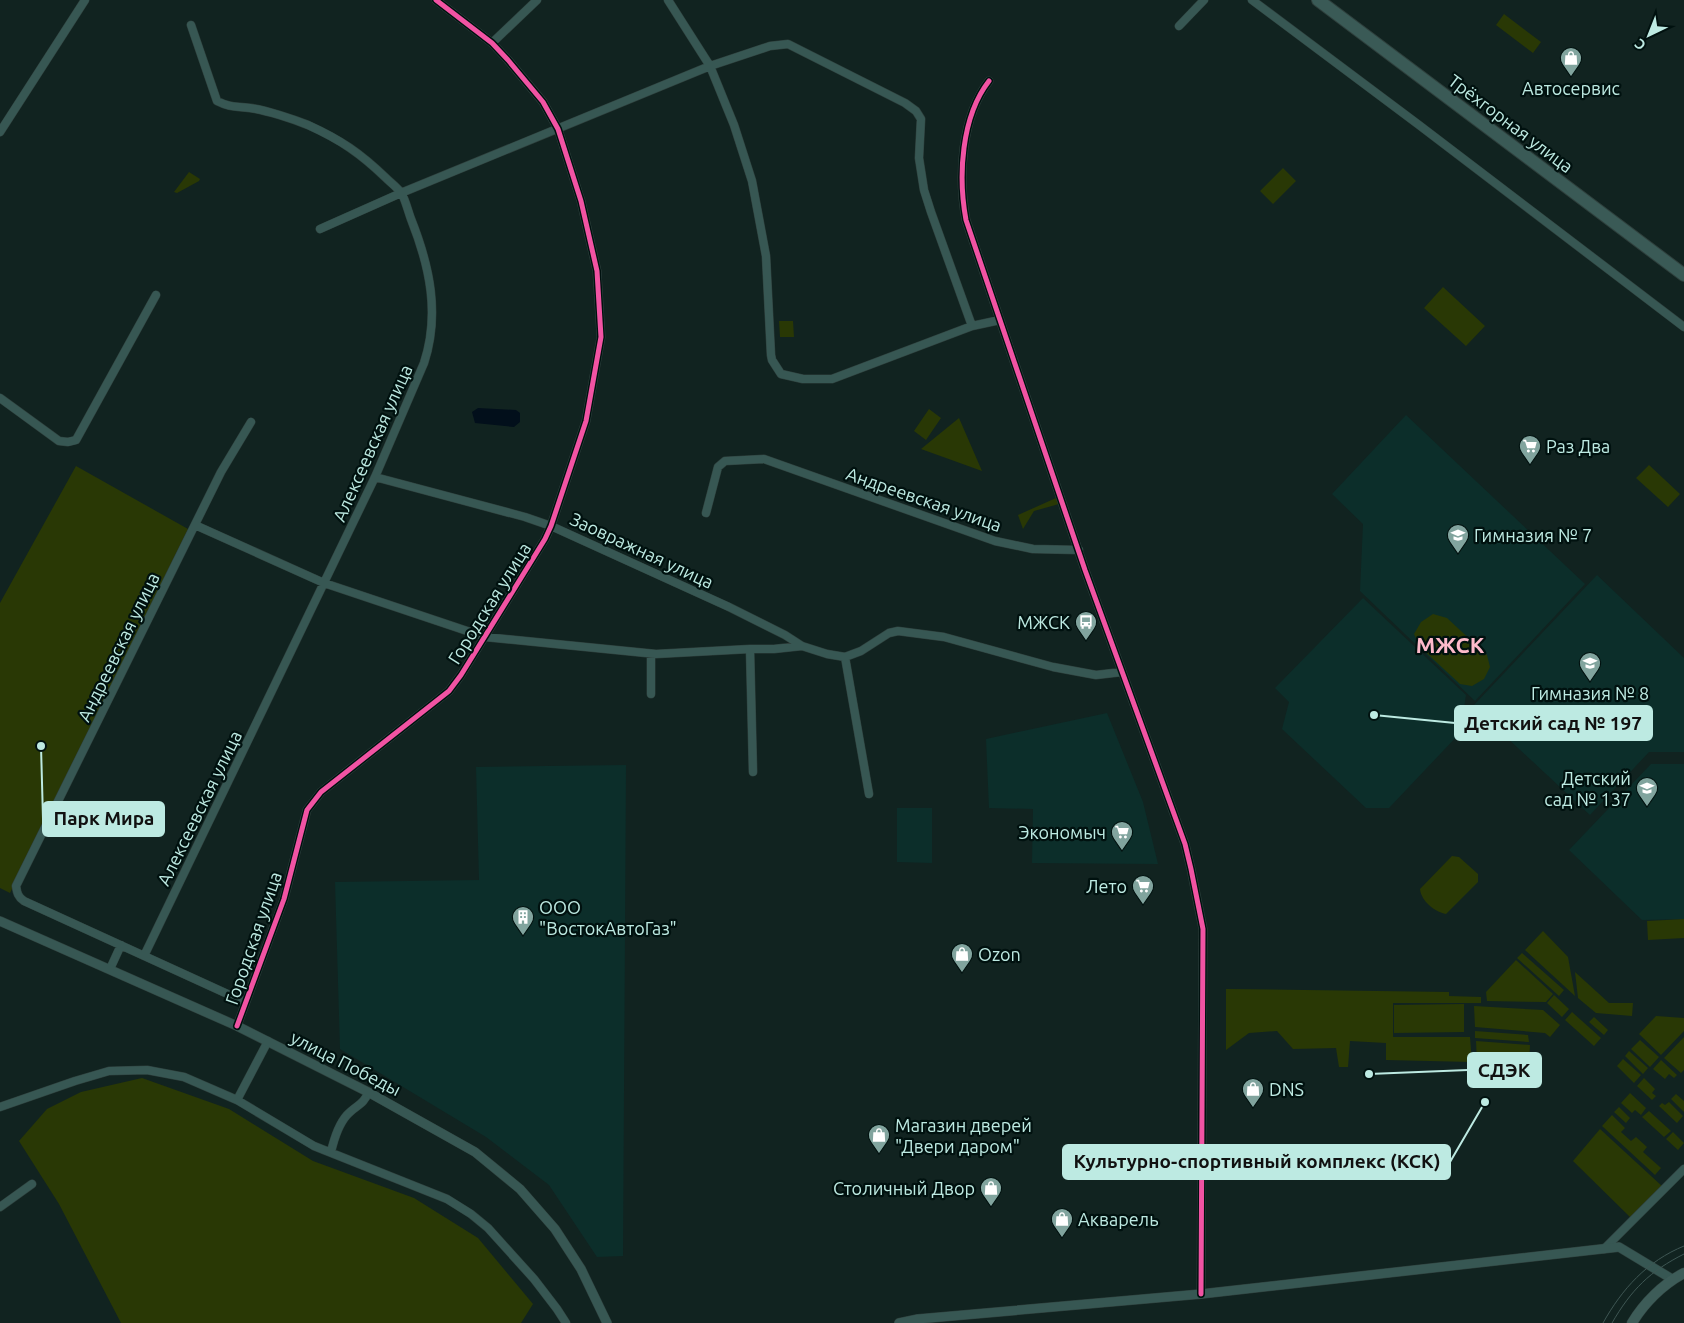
<svg xmlns="http://www.w3.org/2000/svg" width="1684" height="1323" font-family="Ubuntu,sans-serif">
<style>
.built{fill:#0c2e2a}
.green{fill:#293805}
.water{fill:#020f1b}
.lines{fill:none;stroke-linecap:round;stroke-linejoin:round}
.minor-casing{stroke:#2f403d;stroke-width:9}
.tertiary-casing{stroke:#2f403d;stroke-width:10}
.secondary-casing{stroke:#2f403d;stroke-width:11}
.trunk-casing{stroke:#2f403d;stroke-width:14}
.minor{stroke:#375753;stroke-width:8}
.tertiary{stroke:#375753;stroke-width:9}
.secondary{stroke:#3d5c58;stroke-width:10}
.trunk{stroke:#3a5a56;stroke-width:12}
.tram{stroke:#3e5653;stroke-width:1}
.cycleway-casing{stroke:#00110f;stroke-width:8}
.cycleway{stroke:#f153a3;stroke-width:5}
.labels{text-anchor:middle;dominant-baseline:central;stroke-width:4.5;stroke-linejoin:round;paint-order:stroke}
.poi-label{font-size:18px;fill:#bdeae2;stroke:#00110f;text-anchor:start}
.street-label{font-size:18px;fill:#bdeae2;stroke:#00110f}
.district-label{font-size:22px;font-weight:bold;fill:#fdbaca;stroke:#00110f}
.leader{fill:none;stroke:#bdeae2;stroke-width:2}
.callout-dot{fill:#bdeae2;stroke:#00110f;stroke-width:2}
.callout{fill:#bdeae2;stroke:#bdeae2;stroke-width:2}
.callout-label{font-size:19px;text-anchor:middle;font-weight:bold;fill:#111}
</style>
<rect width="100%" height="100%" fill="#112320"/>
<!-- built -->
<path class="built" d="M1406 415 1585 584 1475 701 1360 591 1363 524 1332 494Z
M1597 575 1684 658V752H1649L1590 815 1473 706Z
M1363 598 1466 695 1460 733 1389 808H1366L1282 729 1289 702 1275 688Z
M1107 713 1143 802 1158 864 1032 863 1033 809 989 808 986 739Z
M1651 764H1684V919L1642 920 1569 850Z
M626 765 623 1256 597 1257 549 1185 486 1137 340 1049 335 882 479 880 476 767Z
M897 808H932V863L897 862Z"/>
<!-- green -->
<path class="green" d="M1504 14 1541 42 1533 53 1496 25Z
M1283 168 1296 181 1273 204 1260 191Z
M189 172 200 179 199 181 177 193 174 192Z
M1443 287 1485 326 1466 346 1424 308Z
M779 321H793L794 337H780Z
M929 409 941 418 926 440 914 431Z
M959 418 982 471 921 449Z
M1649 465 1680 494 1668 507 1636 478Z
M76 466 188 529 10 893 0 888V603Z
M1056 498 1059 504 1034 511 1023 529 1018 515Z
M1433 614 1447 618 1487 655 1490 667 1484 679 1472 686 1460 684 1420 647 1414 634 1421 622Z
M1452 856 1459 857 1478 874V882L1446 914C1435 912 1421 901 1420 889Z
M1684 919V938L1648 940 1647 921Z
M1543 931 1568 957 1575 996 1525 950Z
M1522 953 1564 990 1559 996 1517 958Z
M1516 960 1553 994 1546 1002 1487 1001 1486 992Z
M1575 972 1609 1003H1633L1632 1016 1596 1013 1578 998Z
M1226 989 1449 992V996L1481 997V1003H1393V1037H1470L1472 1062 1386 1060V1043L1350 1041 1348 1067H1339L1336 1048 1293 1049 1277 1031 1249 1033 1226 1050Z
M1554 995 1569 1009 1562 1017 1547 1003Z
M1464 1004V1032L1394 1033V1005Z
M1474 1006 1543 1010 1560 1025 1550 1037 1545 1033 1475 1027Z
M1572 1012 1601 1038 1594 1046 1565 1020Z
M1656 1016 1684 1018V1031L1661 1055 1639 1034Z
M1594 1017 1608 1030 1604 1035 1589 1022Z
M1475 1031 1528 1035 1529 1042 1475 1038Z
M1684 1037V1070L1681 1073 1664 1058Z
M1640 1040 1659 1057 1650 1067 1631 1049Z
M1476 1041 1530 1045 1529 1065 1477 1063Z
M1629 1051 1648 1068 1643 1074 1625 1056Z
M1623 1059 1641 1075 1634 1083 1617 1066Z
M1661 1060 1677 1075 1674 1078 1669 1074 1665 1079 1653 1069Z
M142 1078 229 1109 313 1161 414 1198 478 1238 533 1304 521 1323H121L59 1204 19 1141 47 1109 81 1092Z
M1644 1078 1655 1089 1652 1093 1656 1096 1652 1100 1637 1086Z
M1630 1093 1646 1108 1641 1115 1635 1110 1632 1113 1621 1103Z
M1676 1094 1684 1101V1112L1671 1099Z
M1669 1102 1683 1116 1677 1123 1659 1106 1662 1103 1665 1105Z
M1619 1107 1630 1118 1626 1123 1614 1112Z
M1649 1111 1671 1131 1664 1137 1642 1117Z
M1612 1115 1625 1128 1621 1132 1631 1141 1636 1137 1647 1147 1643 1152 1661 1168 1655 1175 1602 1126Z
M1600 1129 1663 1187 1631 1218 1573 1161Z
M1673 1132 1684 1143 1678 1150 1666 1139Z"/>
<!-- water -->
<path class="water" d="M478 408 516 410 520 413V422L514 427 475 423 472 412Z"/>
<g class="lines">
<!-- minor casing -->
<g class="minor-casing">
<path id="minor" d="M668 0 710 66 734 125 752 181 766 256 771 355 772 360 781 374 803 379H832L972 326 1000 320
M1252 0 1419 125 1684 327
M1179 26 1204 0
M492 43 537 0
M989 81C961 117 958 177 966 220L1085 570 1185 844 1191 869 1203 929 1201 1294
M0 132 85 0
M320 229 401 193 710 66 770 46 788 44 905 103 916 111 921 119 919 158 924 190 931 212 972 326
M0 398 59 441 68 442 76 440 156 295
M375 477 525 517 551 526 729 607 785 635 802 646 827 654 845 657 861 651 889 633 898 631 944 637 1053 667 1096 675 1122 672
M706 513 718 467 725 461 764 459 995 541 1033 549 1079 550
M195 525 324 583 485 637 656 654 750 649H774L802 646
M750 649 753 772
M651 654V694
M845 657 869 794
M144 956 375 477 424 363C440 314 430 267 411 219 408 211 406 202 402 194 398 188 391 183 386 178 360 153 341 140 308 125 293 119 266 110 250 108 235 106 231 108 217 101L191 25
M110 969 121 945
M245 1002 24 901C18 897 17 893 16 886L221 472 251 422
M237 1026 284 899 307 810 321 792 449 691 461 675 545 539 551 526 586 421 601 337 597 271 581 201 558 129 543 102 508 60 492 43 436 0
M237 1100 268 1041
M0 1107 75 1081 109 1071 147 1070 184 1077 237 1100 314 1146 447 1199 471 1214 488 1228 534 1279 557 1309 566 1323
M331 1152C334 1139 338 1125 347 1115 355 1106 365 1104 368 1092
M0 1207 32 1184
M1604 1249 1684 1169"/>
</g>
<!-- tertiary casing -->
<g class="tertiary-casing">
<path id="tertiary" d="M0 921 237 1026 368 1092 475 1152 520 1189 555 1229 581 1269 607 1323
M899 1323 918 1319 1201 1294 1619 1247 1672 1279"/>
</g>
<!-- secondary casing -->
<g class="secondary-casing">
<path id="secondary" d="M1632 1323C1644 1303 1663 1284 1684 1273"/>
</g>
<!-- trunk casing -->
<g class="trunk-casing">
<path id="trunk" d="M1318 0 1684 275"/>
</g>
<!-- minor -->
<use href="#minor" class="minor"/>
<!-- tertiary -->
<use href="#tertiary" class="tertiary"/>
<!-- secondary -->
<use href="#secondary" class="secondary"/>
<!-- trunk -->
<use href="#trunk" class="trunk"/>
<!-- tram -->
<path class="tram" d="M1603 1323C1622 1289 1647 1261 1684 1246
M1612 1323C1631 1290 1650 1271 1684 1254"/>
<!-- cycleway casing -->
<g class="cycleway-casing">
<path id="cycleway" d="M989 81C961 117 958 177 966 220L1085 570 1185 844 1191 869 1203 929 1201 1294
M237 1026 284 899 307 810 321 792 449 691 461 675 545 539 551 526 586 421 601 337 597 271 581 201 558 129 543 102 508 60 492 43 436 0"/>
</g>
<!-- cycleway -->
<use href="#cycleway" class="cycleway"/>
</g>
<!-- icons -->
<defs>
<g id="shop-pin" transform="scale(1.125)"><path d="M0 17L-7.5 6A9.5 9.5 0 1 1 7.5 6Z" fill="#81a49e" stroke="#00110f"/><path d="M-5-2.5h2.3a2.7 3.5 0 0 1 5.4 0H5L5.5 6h-11ZM-1.5-2.5h3a1.5 2.3 0 0 0-3 0Z" fill="#fff"/></g>
<g id="supermarket-pin" transform="scale(1.125)"><path d="M0 17L-7.5 6A9.5 9.5 0 1 1 7.5 6Z" fill="#81a49e" stroke="#00110f"/><path d="M-6-5.5h2.5l.6 2H6L4.5 2H-2.5L-4.4-4H-6ZM-1.5 3.2a1.3 1.3 0 1 0 .1 0ZM3 3.2a1.3 1.3 0 1 0 .1 0Z" fill="#fff"/></g>
<g id="school-pin" transform="scale(1.125)"><path d="M0 17L-7.5 6A9.5 9.5 0 1 1 7.5 6Z" fill="#81a49e" stroke="#00110f"/><path d="M0-5L7-2L0 1L-7-2ZM-4 1L0 2.5L4 1V4Q0 6-4 4Z" fill="#fff"/></g>
<g id="bus-pin" transform="scale(1.125)"><path d="M0 17L-7.5 6A9.5 9.5 0 1 1 7.5 6Z" fill="#81a49e" stroke="#00110f"/><path d="M-5-6H5V4H4V6H2V4H-2V6H-4V4H-5ZM-3.5-4V0h7V-4ZM-3.5 1.2v1.5H-2V1.2ZM2 1.2v1.5H3.5V1.2Z" fill="#fff"/></g>
<g id="building-pin" transform="scale(1.125)"><path d="M0 17L-7.5 6A9.5 9.5 0 1 1 7.5 6Z" fill="#81a49e" stroke="#00110f"/><path d="M-4-6H4V6H1V3H-1V6H-4ZM-2.5-4.3h1.7v1.8h-1.7ZM.8-4.3h1.7v1.8H.8ZM-2.5-1h1.7V.8h-1.7ZM.8-1h1.7V.8H.8Z" fill="#fff"/></g>
</defs>
<g fill-rule="evenodd">
<use href="#shop-pin" x="1571" y="58"/>
<use href="#supermarket-pin" x="1530" y="446"/>
<use href="#school-pin" x="1458" y="535"/>
<use href="#bus-pin" x="1086" y="622"/>
<use href="#school-pin" x="1590" y="663"/>
<use href="#school-pin" x="1647" y="788"/>
<use href="#supermarket-pin" x="1122" y="832"/>
<use href="#supermarket-pin" x="1143" y="886"/>
<use href="#building-pin" x="523" y="917"/>
<use href="#shop-pin" x="962" y="954"/>
<use href="#shop-pin" x="1253" y="1089"/>
<use href="#shop-pin" x="879" y="1135"/>
<use href="#shop-pin" x="991" y="1188"/>
<use href="#shop-pin" x="1062" y="1219"/>
</g>
<g class="labels">
<!-- poi labels -->
<g class="poi-label">
<text x="1571" y="88" text-anchor="middle">Автосервис</text>
<text x="1546" y="446">Раз Два</text>
<text x="1474" y="535">Гимназия № 7</text>
<text x="1070" y="622" text-anchor="end">МЖСК</text>
<text x="1590" y="693" text-anchor="middle">Гимназия № 8</text>
<text x="1631" y="778" text-anchor="end">Детский<tspan x="1631" dy="21">сад № 137</tspan></text>
<text x="1106" y="832" text-anchor="end">Экономыч</text>
<text x="1127" y="886" text-anchor="end">Лето</text>
<text x="539" y="907">ООО<tspan x="539" dy="21">"ВостокАвтоГаз"</tspan></text>
<text x="978" y="954">Ozon</text>
<text x="1269" y="1089">DNS</text>
<text x="895" y="1125">Магазин дверей<tspan x="895" dy="21">"Двери даром"</tspan></text>
<text x="975" y="1188" text-anchor="end">Столичный Двор</text>
<text x="1078" y="1219">Акварель</text>
</g>
<!-- street labels -->
<g class="street-label">
<text transform="translate(1511 123) rotate(37)">Трёхгорная улица</text>
<text transform="translate(372 443) rotate(-66)">Алексеевская улица</text>
<text transform="translate(924 499) rotate(19)">Андреевская улица</text>
<text transform="translate(642 550) rotate(25)">Заовражная улица</text>
<text transform="translate(489 603) rotate(-58)">Городская улица</text>
<text transform="translate(118 647) rotate(-64)">Андреевская улица</text>
<text transform="translate(199 808) rotate(-64)">Алексеевская улица</text>
<text transform="translate(253 938) rotate(-71)">Городская улица</text>
<text transform="translate(346 1063) rotate(27)">улица Победы</text>
</g>
<!-- district labels -->
<g class="district-label">
<text x="1450" y="644">МЖСК</text>
</g>
</g>
<!-- callouts -->
<path class="leader" d="M1374 715L1455 723M41 746L43 819M1369 1074L1468 1070M1485 1102L1450 1162"/>
<g class="callout-dot">
<circle cx="1374" cy="715" r="5"/>
<circle cx="41" cy="746" r="5"/>
<circle cx="1369" cy="1074" r="5"/>
<circle cx="1485" cy="1102" r="5"/>
</g>
<g class="callout">
<rect x="1455" y="706" width="197" height="34" rx="5"/>
<rect x="43" y="802" width="121" height="34" rx="5"/>
<rect x="1468" y="1053" width="73" height="34" rx="5"/>
<rect x="1063" y="1145" width="387" height="34" rx="5"/>
</g>
<g class="callout-label">
<text x="1553" y="730">Детский сад № 197</text>
<text x="104" y="825">Парк Мира</text>
<text x="1504" y="1077">СДЭК</text>
<text x="1257" y="1168">Культурно-спортивный комплекс (КСК)</text>
</g>
<!-- north arrow -->
<g transform="translate(1649 35) rotate(223)" stroke="#00110f" stroke-width="4" paint-order="stroke">
<path d="M0-4L9 19L0 12L-9 19Z" fill="#bdeae2"/>
<text y="-8" font-size="14" font-weight="bold" text-anchor="middle" fill="#bdeae2">С</text>
</g>
</svg>
